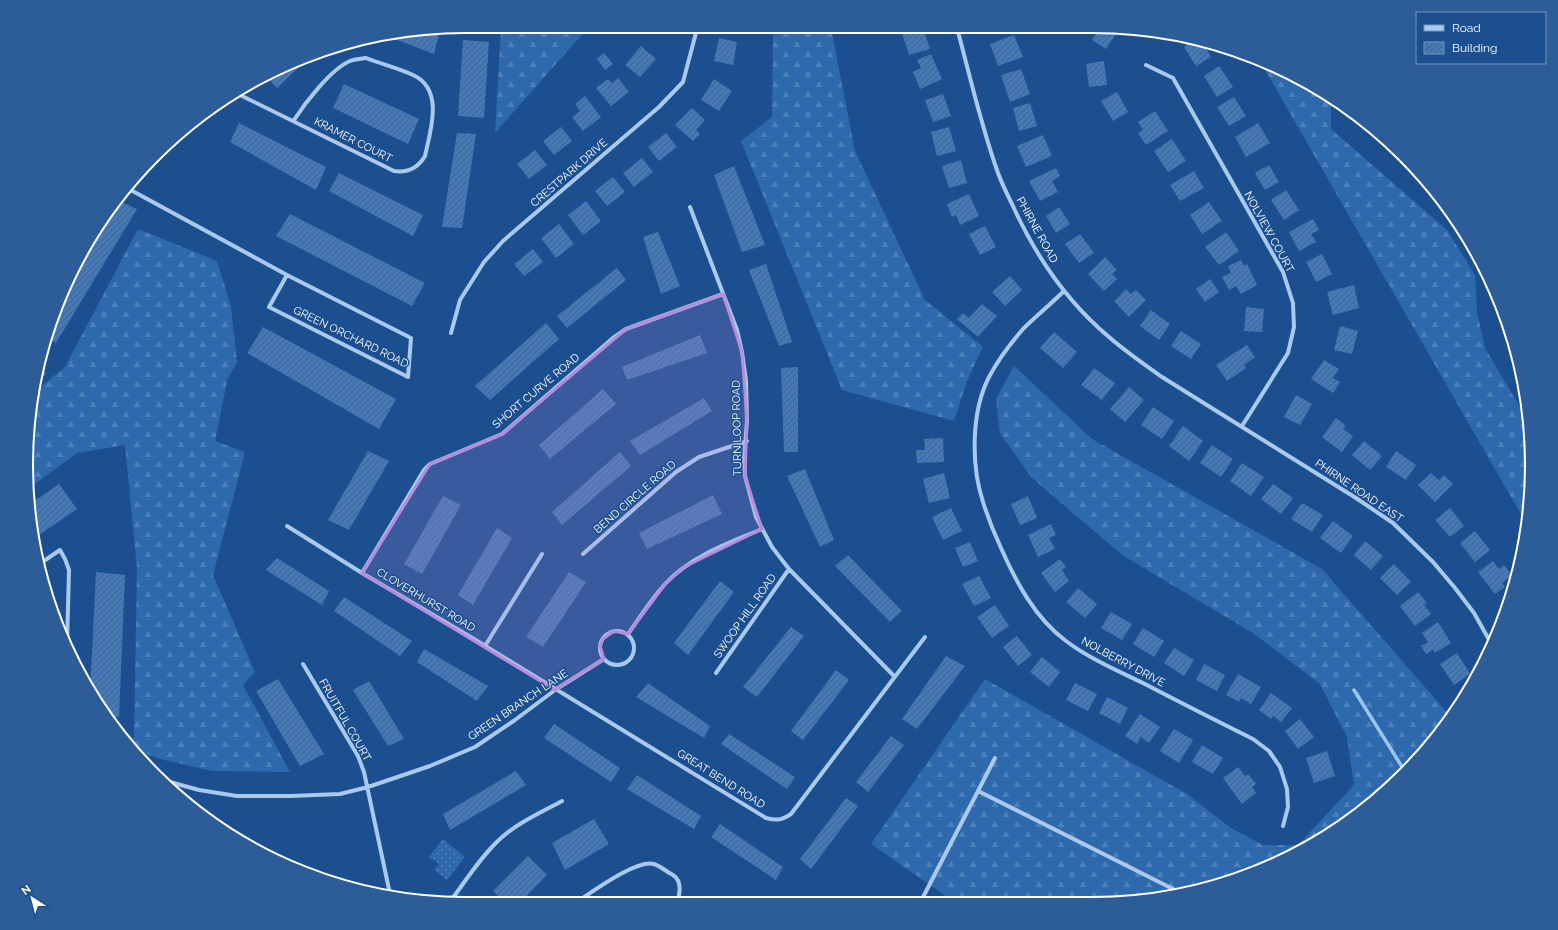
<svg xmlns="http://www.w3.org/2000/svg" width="1558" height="930" font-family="Raleway,sans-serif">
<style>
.grass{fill:url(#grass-dots)}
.forest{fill:url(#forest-firs)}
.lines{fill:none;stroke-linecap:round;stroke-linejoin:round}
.stream{stroke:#9cc4f0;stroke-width:3.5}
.building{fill:url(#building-hatch)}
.minor{stroke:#a9c9ee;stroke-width:4}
.marked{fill:#b68bdc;fill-opacity:0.2;stroke:#b68bdc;stroke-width:3;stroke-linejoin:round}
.labels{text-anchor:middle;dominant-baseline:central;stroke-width:3;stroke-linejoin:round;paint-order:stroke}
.street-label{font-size:11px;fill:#fff;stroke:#1b4f8f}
.rim{fill:none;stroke:#fff;stroke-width:2}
</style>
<defs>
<pattern id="grass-dots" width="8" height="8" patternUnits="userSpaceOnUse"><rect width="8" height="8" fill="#2e69ad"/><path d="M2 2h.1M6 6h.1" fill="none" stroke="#4d80b9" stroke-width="1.8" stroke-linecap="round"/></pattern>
<pattern id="forest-firs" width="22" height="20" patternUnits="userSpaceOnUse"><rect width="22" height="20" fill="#2e69ad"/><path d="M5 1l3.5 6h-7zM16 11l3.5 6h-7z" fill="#4d80b9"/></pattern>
<pattern id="building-hatch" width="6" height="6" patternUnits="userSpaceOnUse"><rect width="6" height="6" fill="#4478b7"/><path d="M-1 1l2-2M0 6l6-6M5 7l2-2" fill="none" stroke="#486282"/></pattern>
</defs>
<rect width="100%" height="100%" fill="#1b4f8f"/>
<!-- grass -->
<path class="grass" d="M443 839 465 857 447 880 434 870 439 864 429 857Z"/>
<!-- forest -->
<path class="forest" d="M773 28H831L855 151 925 300 983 347 967 381 954 421 842 390 741 141 772 117Z
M501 29H587L495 133Z
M1261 63 1333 98 1331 101V129L1447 230 1475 275 1477 312 1485 348 1528 421 1532 465 1526 523Z
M138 229 217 261 231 306 237 362 227 381 215 441 245 452 213 575 255 672 243 685 290 772 212 771 160 759 131 748 129 746 134 737 137 568 125 445 77 453 28 489 26 465 30 407 33 393 65 367Z
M1014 366 1092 439 1322 569 1451 717 1383 795 1312 845 1234 881 1122 903H956L871 844 985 679 1187 794 1231 828 1263 845H1298L1354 785 1347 737 1320 684 1253 633 1122 555 1031 477 1000 433 996 399Z"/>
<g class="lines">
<!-- stream -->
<path class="stream" d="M1354 690 1404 770"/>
</g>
<!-- building -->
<path class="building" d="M1101 27H1109L1117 32 1106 49 1092 40Z
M907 28H923L930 49 909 55 901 30Z
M407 30H440L434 54 384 35Z
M1014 35 1023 57 998 66 990 44Z
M719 38 737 42 733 65 714 61Z
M463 40 489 42 484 118 458 116Z
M1193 41 1209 44 1205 47 1211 57 1196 66 1184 47Z
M641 46 656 59 640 77 625 65Z
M604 53 613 64 605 70 597 59Z
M313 54 277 88 265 75 271 71Z
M931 54 942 79 920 89 913 72 921 68 917 60Z
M1104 61 1107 85 1089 87 1086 64Z
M1219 66 1233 87 1217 97 1204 76Z
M1021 69 1030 94 1010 102 1001 75Z
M618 78 629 92 611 106 596 88 608 79 612 83Z
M714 79 732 91 719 111 701 100Z
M344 84 419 119 408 144 333 108Z
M1117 92 1128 112 1113 121 1101 101Z
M943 94 951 116 933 122 925 100Z
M585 96 601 117 583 131 572 117 580 111 575 104Z
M1234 97 1246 116 1229 126 1217 107Z
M1030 103 1037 126 1019 131 1013 108Z
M692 108 705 120 696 130 700 134 693 141 675 125Z
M1155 111 1168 131 1146 145 1138 133 1143 130 1138 122Z
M239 123 326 167 316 190 230 142Z
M1258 123 1270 143 1246 157 1235 137Z
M561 127 572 141 554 155 543 141Z
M949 127 956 151 937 156 931 132Z
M457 133 476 134 462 228 442 227Z
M666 133 677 147 659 161 648 147Z
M1043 135 1052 156 1026 167 1017 146Z
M1172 139 1186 161 1168 172 1154 151Z
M535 150 547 165 529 179 517 164Z
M642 158 653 172 634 187 623 173Z
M961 160 967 183 949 188 942 166Z
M1269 165 1279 182 1265 190 1255 173Z
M734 166 765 245 742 252 714 175Z
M1056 168 1060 176 1052 181 1058 192 1040 201 1029 181Z
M1194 171 1204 188 1180 201 1170 185Z
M339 173 423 215 413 236 329 191Z
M613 177 625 192 607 206 595 191Z
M1286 190 1299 210 1284 220 1271 200Z
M969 194 979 216 960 225 956 215 952 217 947 204Z
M117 200 137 209 56 343 46 336 49 324 100 221Z
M586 201 601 221 583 235 568 215Z
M1209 202 1222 221 1202 234 1190 215Z
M1059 207 1070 224 1056 233 1046 216Z
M290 214 425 283 412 306 276 236Z
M1313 219 1319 230 1311 234 1316 242 1299 251 1289 232Z
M559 224 574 244 556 258 541 238Z
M985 226 996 247 980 255 969 234Z
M658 232 680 286 661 294 643 237Z
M1226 232 1239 251 1219 265 1205 247Z
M1080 234 1094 253 1079 263 1065 244Z
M533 249 543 262 524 276 514 264Z
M1322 254 1332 274 1316 282 1306 262Z
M1105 257 1117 270 1112 274 1117 279 1104 291 1088 274Z
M1241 260 1244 266 1247 264 1257 285 1241 294 1236 286 1229 290 1222 277 1231 273 1228 266Z
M766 264 792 342 779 346 749 270Z
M617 268 626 280 567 328 557 316Z
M1010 276 1022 290 1005 306 992 292Z
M1210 279 1219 292 1205 302 1196 289Z
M1354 285 1359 308 1333 315 1327 292Z
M1126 289 1131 294 1136 290 1146 300 1129 317 1114 301Z
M982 304 997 316 978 337 957 319 963 313 969 318Z
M1246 307 1264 309 1262 332 1244 331Z
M1151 310 1170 324 1159 340 1140 326Z
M546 323 559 339 490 400 475 386Z
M1340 326 1358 331 1352 354 1334 350Z
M263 327 396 399 379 429 247 353Z
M1181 331 1201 344 1191 359 1171 346Z
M1054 332 1077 352 1063 368 1040 348Z
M700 335 707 353 627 380 622 367Z
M1247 345 1255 357 1244 365 1246 368 1227 381 1216 365Z
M1324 360 1339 369 1333 378 1340 382 1333 393 1311 379Z
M40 365 46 374 36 381 37 375Z
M798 367V452H784L781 368Z
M1094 368 1115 383 1102 400 1081 385Z
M1129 387 1144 400 1125 422 1110 409Z
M603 389 616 404 550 459 539 445Z
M1296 395 1312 404 1300 425 1284 417Z
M704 398 712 411 640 455 630 441Z
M1153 407 1174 421 1162 439 1141 425Z
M1336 418 1346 426 1343 429 1353 436 1342 452 1322 437Z
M1183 426 1203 441 1189 461 1169 446Z
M943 438 944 462 917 463 916 450H925L924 439Z
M1364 441 1382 456 1370 470 1352 455Z
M1212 445 1233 459 1221 477 1200 463Z
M368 451 389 461 349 530 328 520Z
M1396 451 1416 465 1406 480 1386 467Z
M620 452 631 466 562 525 552 512Z
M1242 463 1264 477 1251 496 1230 481Z
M805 469 834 540 820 547 787 476Z
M944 473 950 498 929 503 923 479Z
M1431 473 1439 480 1444 475 1453 484 1435 502 1418 485Z
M59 484 77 509 33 539 30 504Z
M1273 484 1293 498 1281 514 1261 499Z
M713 495 722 514 647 549 639 533Z
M443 496 461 505 422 574 404 564Z
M1028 496 1037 518 1020 525 1011 504Z
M1302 503 1323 515 1312 532 1291 519Z
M951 508 962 531 943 540 932 517Z
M1450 508 1464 526 1450 537 1435 520Z
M1333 521 1353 536 1341 553 1320 538Z
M1051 524 1056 535 1049 538 1055 549 1038 557 1028 535Z
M497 528 512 538 473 605 458 595Z
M1475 531 1490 550 1475 562 1460 543Z
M1365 541 1383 556 1371 570 1354 555Z
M970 542 978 561 963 567 955 548Z
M848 555 902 611 890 622 835 566Z
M277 558 329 591 322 605 266 570Z
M1060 559 1066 567 1062 570 1069 581 1055 592 1041 573Z
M1493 561 1499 569 1504 565 1512 575 1502 583 1505 587 1495 594 1478 572Z
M1394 564 1411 582 1397 595 1380 578Z
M96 572 125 575 119 717 107 718 90 692Z
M569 572 586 582 543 647 526 637Z
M979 576 991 598 974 606 962 584Z
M720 581 734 592 688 655 674 643Z
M1078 588 1097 604 1085 618 1066 602Z
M1418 592 1427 603 1424 605 1431 614 1415 626 1400 606Z
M344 597 412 641 400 656 334 611Z
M995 605 1009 626 992 638 977 617Z
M1111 612 1132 624 1122 640 1101 628Z
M1438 622 1451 643 1435 653 1433 650 1426 654 1421 646 1428 642 1422 633Z
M791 627 804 636 757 697 743 687Z
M1143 628 1164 641 1154 657 1133 644Z
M1017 636 1032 655 1018 666 1003 647Z
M1174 648 1194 660 1184 676 1164 663Z
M424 649 488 686 477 701 417 662Z
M1457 653 1470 674 1454 685 1440 664Z
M946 656 965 666 917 729 902 719Z
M1042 657 1060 672 1049 687 1030 672Z
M1204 664 1225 675 1217 691 1196 680Z
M836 670 849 680 803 740 791 731Z
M1238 674 1261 687 1251 704 1241 698 1239 702 1226 695Z
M278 679 324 754 300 766 256 691Z
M369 681 404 739 388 746 353 690Z
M648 683 710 726 704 738 636 697Z
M1075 683 1097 694 1088 711 1066 700Z
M1271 693 1292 708 1281 722 1273 716 1271 719 1259 710Z
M1107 697 1128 708 1120 724 1099 713Z
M1140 714 1160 727 1149 743 1141 737 1137 744 1125 736Z
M1300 719 1314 737 1298 749 1285 731Z
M554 724 620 768 611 782 544 738Z
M1174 729 1193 740 1179 763 1160 751Z
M729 734 795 777 787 789 721 744Z
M891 736 904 745 868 792 856 782Z
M1202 745 1223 758 1213 774 1192 762Z
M1327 751 1335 776 1314 783 1306 758Z
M1238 767 1245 776 1248 774 1256 784 1252 787 1256 793 1242 804 1223 778Z
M516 771 526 785 450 830 443 814Z
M637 775 701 816 694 829 627 789Z
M846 798 858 806 811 869 800 859Z
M594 819 609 844 565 870 552 843Z
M720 824 783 867 776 880 711 837Z
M528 856 547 875 520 903H505L493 891Z"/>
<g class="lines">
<!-- minor -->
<path class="minor" d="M957 28C970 76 981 126 998 173 1002 184 1007 194 1012 204 1035 255 1066 301 1109 337 1126 352 1144 364 1162 377L1356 498 1393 523 1433 562 1455 588 1474 613 1492 645
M1146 65 1173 78 1283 272 1293 303 1294 327 1288 353 1242 426
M236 93 394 171C408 173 418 168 425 156 431 129 444 89 413 75 398 68 381 64 366 58 360 59 355 59 350 61 331 69 305 103 294 120
M127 188 287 275 411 338 408 377 269 307 287 275
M690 207 737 330 742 352 746 381 747 421 744 459 745 476 756 517 772 547 789 569 894 676
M1064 291C1051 304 1036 316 1023 329 1010 344 998 360 989 377 971 412 971 465 983 502 988 518 994 533 1001 548 1016 582 1035 618 1066 641 1090 659 1118 671 1145 684 1181 703 1217 721 1253 739L1269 751 1280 767 1287 789 1288 807 1283 826
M451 333 460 300 484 262 503 241 659 107 683 82 697 29
M287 526 362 573 474 639 766 818C777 821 782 820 791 814L925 637
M583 554 676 472 699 457 747 441
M38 565 60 550 65 559 69 570 67 645
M362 573 424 470 430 464 502 434 613 338 626 329 723 294
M600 648a17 17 0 1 1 34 0a17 17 0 1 1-34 0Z
M628 634C640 617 652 598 666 583 691 556 729 543 762 529
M485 646 542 554
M303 664 358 756 364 772 390 894
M716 673 789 569
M159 779 199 790 237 796H291L340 794 368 787 430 766 475 747 515 720 555 690 604 659
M978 791 995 758
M1272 863 1274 861 1276 862
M449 903C465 882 481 856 501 838 519 822 542 812 562 801
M575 903C591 893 636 859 654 864 660 866 667 872 673 875 682 881 680 894 677 903
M920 903 978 791 1179 892"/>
</g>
<!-- marked area -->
<path class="marked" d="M723 294 742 352 747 421 745 476 762 529 684 567 666 583 628 634 614 631 603 639 600 646 604 659 555 690 362 573 430 464 502 434 626 329Z"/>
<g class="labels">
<!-- street labels -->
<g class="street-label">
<text transform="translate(353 140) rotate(27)">KRAMER COURT</text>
<text transform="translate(569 173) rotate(-41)">CRESTPARK DRIVE</text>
<text transform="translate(1037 230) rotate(61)">PHIRNE ROAD</text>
<text transform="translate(1269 232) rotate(61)">NOLVIEW COURT</text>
<text transform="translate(351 337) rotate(26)">GREEN ORCHARD ROAD</text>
<text transform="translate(536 391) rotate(-40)">SHORT CURVE ROAD</text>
<text transform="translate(737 428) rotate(-91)">TURN LOOP ROAD</text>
<text transform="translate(1359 491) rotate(34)">PHIRNE ROAD EAST</text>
<text transform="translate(635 497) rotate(-41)">BEND CIRCLE ROAD</text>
<text transform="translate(426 600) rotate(31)">CLOVERHURST ROAD</text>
<text transform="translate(745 616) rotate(-55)">SWOOP HILL ROAD</text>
<text transform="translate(1123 662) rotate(28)">NOLBERRY DRIVE</text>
<text transform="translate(518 705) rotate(-34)">GREEN BRANCH LANE</text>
<text transform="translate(345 720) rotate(60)">FRUITFUL COURT</text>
<text transform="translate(721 779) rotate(32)">GREAT BEND ROAD</text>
</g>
</g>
<!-- crop -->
<path d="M0 0H1558V930H0ZM465 33H1093A432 432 0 0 1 1525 465V465A432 432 0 0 1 1093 897H465A432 432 0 0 1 33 465V465A432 432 0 0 1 465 33Z" fill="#2d5d98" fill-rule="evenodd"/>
<path class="rim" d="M465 33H1093A432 432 0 0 1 1525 465V465A432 432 0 0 1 1093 897H465A432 432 0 0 1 33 465V465A432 432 0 0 1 465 33Z"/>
<!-- legend -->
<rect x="1416" y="12" width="130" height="52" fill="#1b4f8f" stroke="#7695bc"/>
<rect x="1424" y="25" width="20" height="6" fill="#a9c9ee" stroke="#7695bc"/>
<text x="1452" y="32" font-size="12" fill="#ffffff">Road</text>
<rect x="1424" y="42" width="20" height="12" fill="url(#building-hatch)" stroke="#7695bc"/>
<text x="1452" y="52" font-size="12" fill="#ffffff">Building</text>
<!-- north arrow -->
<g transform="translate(32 898) rotate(324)" stroke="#1b4f8f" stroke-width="3" paint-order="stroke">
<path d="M0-3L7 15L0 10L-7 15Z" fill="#ffffff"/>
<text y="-6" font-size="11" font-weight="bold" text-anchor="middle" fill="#ffffff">N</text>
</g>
</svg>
